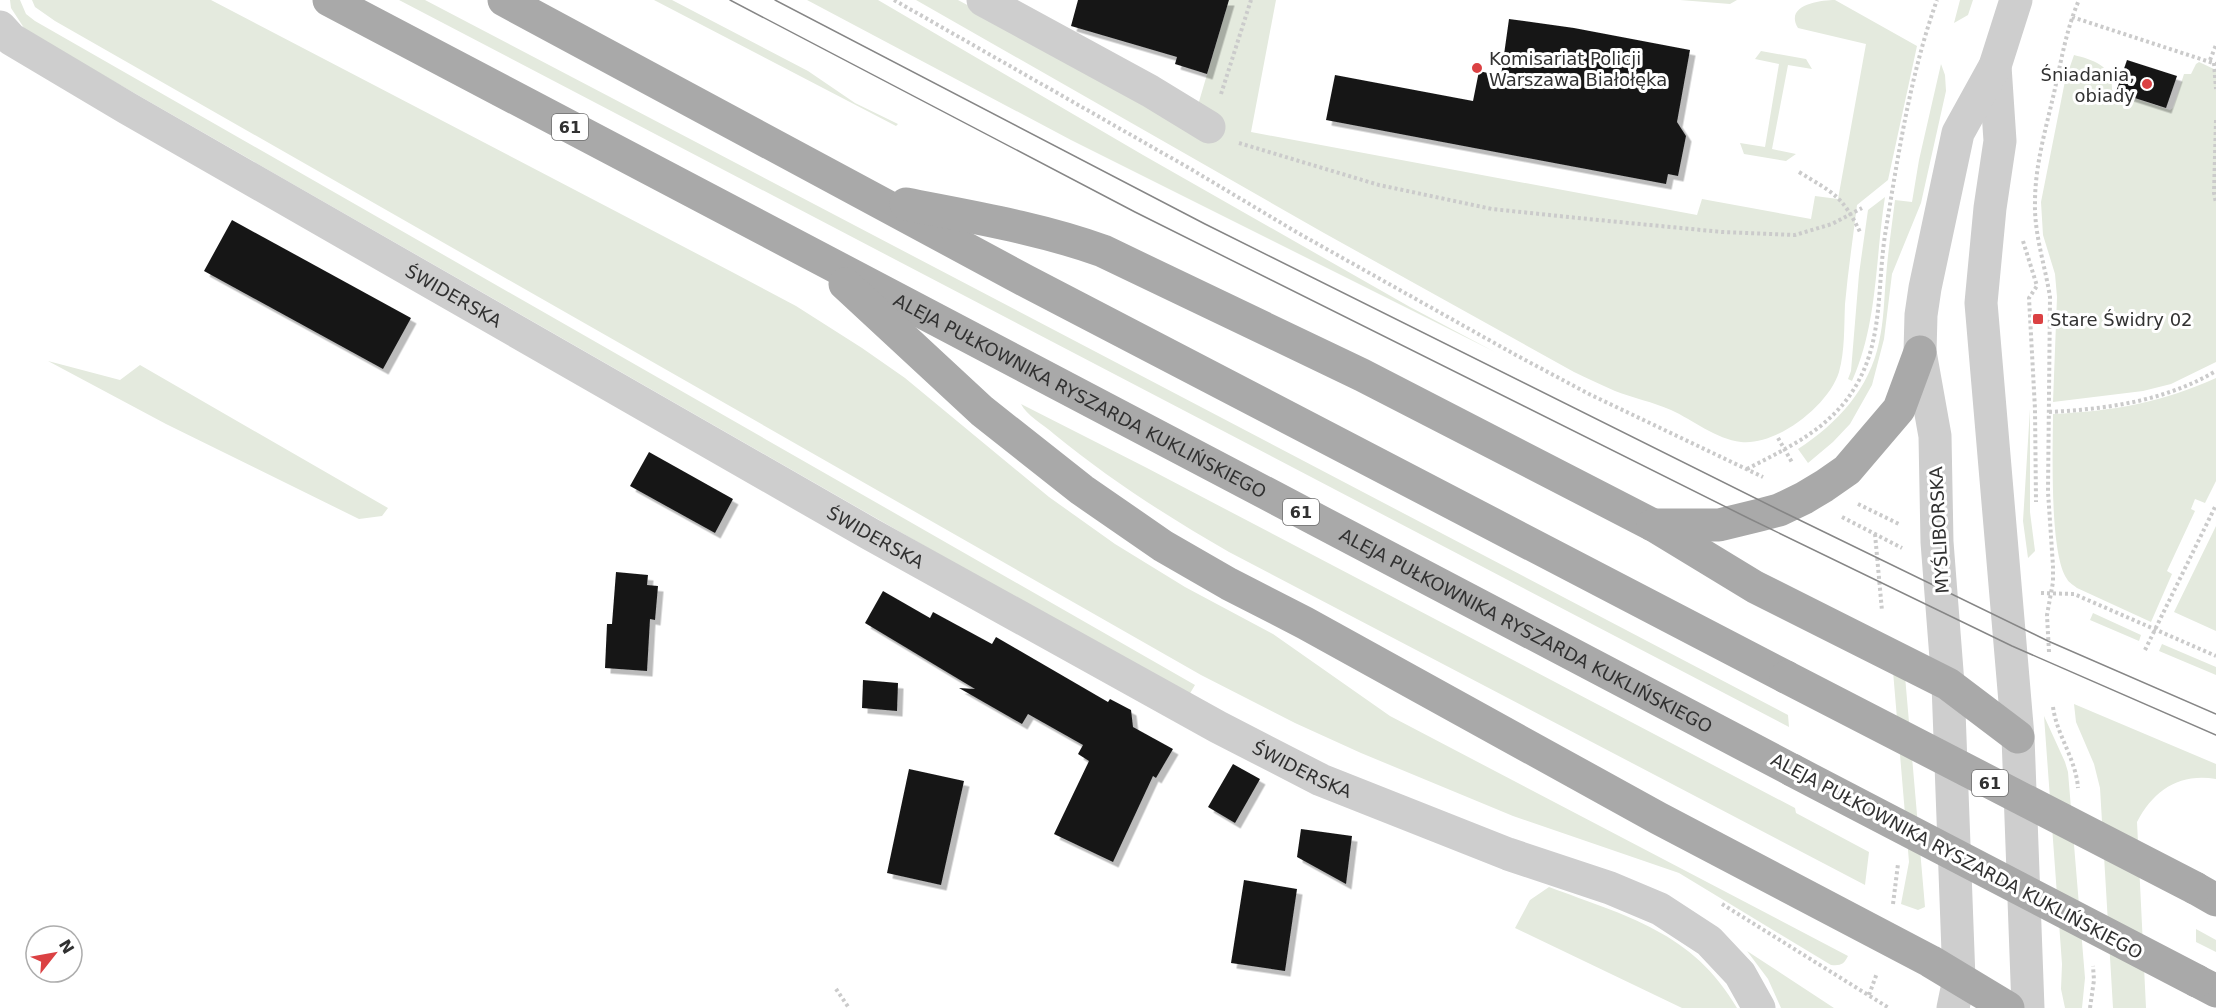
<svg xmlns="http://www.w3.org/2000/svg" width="2216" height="1008" font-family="'DejaVu Sans',sans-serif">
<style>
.green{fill:#e4eade}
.building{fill:#181818;filter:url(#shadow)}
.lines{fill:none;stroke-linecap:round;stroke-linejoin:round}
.path{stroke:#cbcbcb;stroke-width:4;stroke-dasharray:3 3;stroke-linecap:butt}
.minor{stroke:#cecece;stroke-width:33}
.major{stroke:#a9a9a9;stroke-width:33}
.tram{stroke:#868686;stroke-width:1.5}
.major-bridge{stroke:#a9a9a9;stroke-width:33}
.poi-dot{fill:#db4143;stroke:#fff;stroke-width:2}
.labels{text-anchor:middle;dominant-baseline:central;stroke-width:6;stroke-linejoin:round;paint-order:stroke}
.shield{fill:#fff;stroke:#6f6f6f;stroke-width:1.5}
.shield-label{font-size:16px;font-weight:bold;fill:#313131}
.poi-label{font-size:18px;fill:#313131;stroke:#fff;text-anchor:start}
.street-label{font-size:18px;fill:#313131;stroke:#fff}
</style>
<defs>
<filter id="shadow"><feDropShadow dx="5.5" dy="5.5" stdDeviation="0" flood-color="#0004"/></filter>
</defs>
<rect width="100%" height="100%" fill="#fff"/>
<!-- green -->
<path class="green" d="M10 0H20L26 14 35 21 1195 685 1189 695 991 584 26 31 11 8Z
M32 0H211L732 272 796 306 862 348 905 378 1049 497 1115 544 1185 587 1273 634 1390 716 1848 956C1844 964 1841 966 1831 965L1679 873 1513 816 1361 753 1295 723 1201 675 55 21 35 7Z
M399 0H425L1788 715 1789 727Z
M654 0H672L808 71 855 103 898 124 896 126Z
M807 0H878L1143 155 1410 307 1495 352 1071 140Z
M916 0H958L1212 137 1198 105 1229 0H1276L1251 132 1697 215 1702 199 1811 219 1815 196 1838 199 1866 44 1798 28C1784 5 1820 0 1835 0L1917 46 1888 180 1857 205C1853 238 1848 271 1845 304 1844 326 1845 351 1839 372 1829 405 1777 446 1741 442 1716 439 1693 420 1671 410 1653 402 1633 398 1615 391 1601 385 1587 378 1574 372L1324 233Z
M1680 0H1737L1730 4Z
M1960 0H1973L1968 15 1954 23Z
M1761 51 1806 59 1812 69 1788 65 1772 149 1796 154 1786 161 1744 154 1740 143 1765 147 1779 64 1755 59Z
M2074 55C2093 60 2113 65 2112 90L2115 92 2170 110 2173 108 2184 74H2191L2196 64 2199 62 2216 70V362L2171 384 2143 391 2053 402 2057 297 2055 274 2043 235 2041 202 2065 81Z
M1941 64 1945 75 1946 91 1921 203 1892 274 1884 339 1872 385 1850 424 1833 442 1808 463 1798 449C1837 424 1870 388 1879 342 1884 321 1884 299 1886 277 1888 251 1892 225 1895 200L1912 202 1919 160Z
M1885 197C1875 260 1878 323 1852 381L1848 379 1851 371 1859 274 1868 210Z
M48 361 120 380 140 365 388 508 382 516 359 519 166 424Z
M2216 378V481L2205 503 2195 499 2191 509 2195 511 2167 571 2172 574 2151 622 2077 588C2074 585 2069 583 2067 579 2049 553 2053 449 2053 414 2113 411 2161 403 2216 378Z
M1021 404 1147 468 1795 808 1796 813 1869 852 1865 885 1229 552C1168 517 1109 479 1054 434 1044 425 1026 415 1021 404Z
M2030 409V512L2035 551 2028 558 2023 521Z
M2216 526V631L2174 612Z
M2093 613 2141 635 2139 641 2090 620Z
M2162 644 2216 667V675L2159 651Z
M1893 671 1905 676 1925 907 1918 910 1901 904 1909 862Z
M2074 704 2216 764V779C2179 773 2154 790 2137 822L2146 1008H2113L2100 788 2094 764 2076 722Z
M2044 716 2065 762 2068 772 2085 978 2082 1008H2065L2061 989 2062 964Z
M1549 887C1626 916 1693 932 1737 1008H1682L1515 928 1530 900Z
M2196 929 2216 940V952L2196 942Z
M1747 951 1834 1008H1781L1768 979Z"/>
<!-- building -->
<path class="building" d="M1078 0H1229L1207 74 1175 64 1177 57 1071 26Z
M1509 19 1574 28 1690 50 1677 122 1686 136 1678 176 1668 174 1666 184 1326 120 1335 75 1473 101 1479 71 1501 76Z
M2127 60 2177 76 2166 108 2116 92Z
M232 220 411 318 383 369 204 271Z
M649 452 733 499 715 533 630 486Z
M616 572 648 575 647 585 658 586 655 620 650 619 647 671 605 668 607 624H612Z
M883 591 930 618 933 612 992 644 996 637 1108 702 1110 699 1131 710 1133 727 1173 749 1156 778 1153 776 1113 862 1054 834 1089 761 1078 754 1083 745 1028 714 1022 724 959 688 975 689 865 623Z
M863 680 898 683 897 711 862 708Z
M1233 764 1260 779 1235 823 1208 807Z
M909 769 964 781 941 885 887 873Z
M1301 829 1352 836 1346 884 1297 857Z
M1244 880 1297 889 1285 971 1231 963Z"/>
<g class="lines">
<!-- path -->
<path class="path" d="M894 0 1189 168 1298 233 1514 354 1589 394 1763 477
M2072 17 2216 64
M2210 60 2216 45
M2214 63 2216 89
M1221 94 1251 0
M2216 120 2214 193 2216 203
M1239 143 1379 185 1492 209 1578 218 1722 232 1795 235 1832 224 1862 208
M1799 172C1833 193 1842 195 1860 232
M2023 241 2037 286 2029 298 2035 409 2036 502
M2049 412C2107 409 2165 401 2216 371
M1778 438 1793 464
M1747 469C1781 451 1818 435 1844 403 1885 352 1876 295 1885 235 1898 156 1910 75 1937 0
M1858 504 1901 525
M1842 517 1902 548
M1875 534 1882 611
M2041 593 2074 594 2216 656
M2145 650 2216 505
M2049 652 2047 615 2053 582V566L2048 492 2050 297C2045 265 2034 234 2035 202 2035 165 2046 128 2054 93 2061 62 2066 30 2079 0
M2053 707C2057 736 2076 759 2078 788
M1722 904 1889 1008
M1893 904 1898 864
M836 989 849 1008
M1869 995 1877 973
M2090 1008 2094 980 2093 966"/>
<!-- minor -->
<g class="minor">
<path d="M983 0 1150 91 1209 127"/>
<path id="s1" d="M0 27 11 39 127 108 870 534 1218 727 1321 780 1508 854 1610 888 1660 909 1709 941 1740 974 1759 1008"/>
<path d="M1995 66 2000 141 1990 208 1981 303 2018 737 2028 1008"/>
<path d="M1953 1008 1959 979 1948 684 1937 542 1935 436 1920 352 1921 315 1925 288 1958 133 1995 66 2016 0"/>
</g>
<!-- major -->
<g class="major">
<path id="s2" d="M329 0 1792 770"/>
<path d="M504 0 1026 281 1786 677"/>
<path d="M906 204C972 217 1039 228 1103 251L1362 375 1653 525 1755 587 1948 684 2018 737"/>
<path d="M845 284 982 411 1082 490 1163 546 1229 584 1305 623 1658 818 1930 961 2008 1008"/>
<path d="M1653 525H1719L1760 515 1779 510 1804 498 1824 486 1847 470 1899 409 1920 352"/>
<path d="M2195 888 2216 900"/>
<path d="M2197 981 2216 991"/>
</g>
<!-- tram -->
<path class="tram" d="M730 0 1135 212 1748 518 2012 646 2216 735
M775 0 1205 224 1779 510 2048 641 2216 714"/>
<!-- major-bridge -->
<path class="major-bridge" d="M1786 677 2195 888
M1792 770 2197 981"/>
</g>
<!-- markers -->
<g class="poi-dot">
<circle cx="1477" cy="68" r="6"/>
<circle cx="2147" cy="84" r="6"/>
<rect x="2032" y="313" width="12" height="12" rx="3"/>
</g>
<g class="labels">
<!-- shield labels -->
<g class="shield">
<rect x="552" y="114" width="36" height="26" rx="4.5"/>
<rect x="1283" y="499" width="36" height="26" rx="4.5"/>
<rect x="1972" y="770" width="36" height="26" rx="4.5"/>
</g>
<g class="shield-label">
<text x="570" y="127">61</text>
<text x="1301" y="512">61</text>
<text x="1990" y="783">61</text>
</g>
<!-- poi labels -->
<g class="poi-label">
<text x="1489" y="58">Komisariat Policji<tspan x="1489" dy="21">Warszawa Białołęka</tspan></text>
<text x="2135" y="74" text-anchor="end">Śniadania,<tspan x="2135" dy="21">obiady</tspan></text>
<text x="2050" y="319">Stare Świdry 02</text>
</g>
<!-- street labels -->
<g class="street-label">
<text stroke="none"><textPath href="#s1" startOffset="528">ŚWIDERSKA</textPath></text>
<text stroke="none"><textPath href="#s2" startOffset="849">ALEJA PUŁKOWNIKA RYSZARDA KUKLIŃSKIEGO</textPath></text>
<text transform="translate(1939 530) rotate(-93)">MYŚLIBORSKA</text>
<text stroke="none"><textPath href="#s1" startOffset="1014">ŚWIDERSKA</textPath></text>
<text stroke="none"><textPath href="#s2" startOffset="1353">ALEJA PUŁKOWNIKA RYSZARDA KUKLIŃSKIEGO</textPath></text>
<text stroke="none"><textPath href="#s1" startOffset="1500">ŚWIDERSKA</textPath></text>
<text transform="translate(1957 856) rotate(28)">ALEJA PUŁKOWNIKA RYSZARDA KUKLIŃSKIEGO</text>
</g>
</g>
<!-- north arrow -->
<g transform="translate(54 954) rotate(59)"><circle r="28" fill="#ffffff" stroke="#adadad" stroke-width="1.5"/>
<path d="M0-4.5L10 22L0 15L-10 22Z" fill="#db4143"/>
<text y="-9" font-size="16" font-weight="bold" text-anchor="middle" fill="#313131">N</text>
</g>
</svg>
